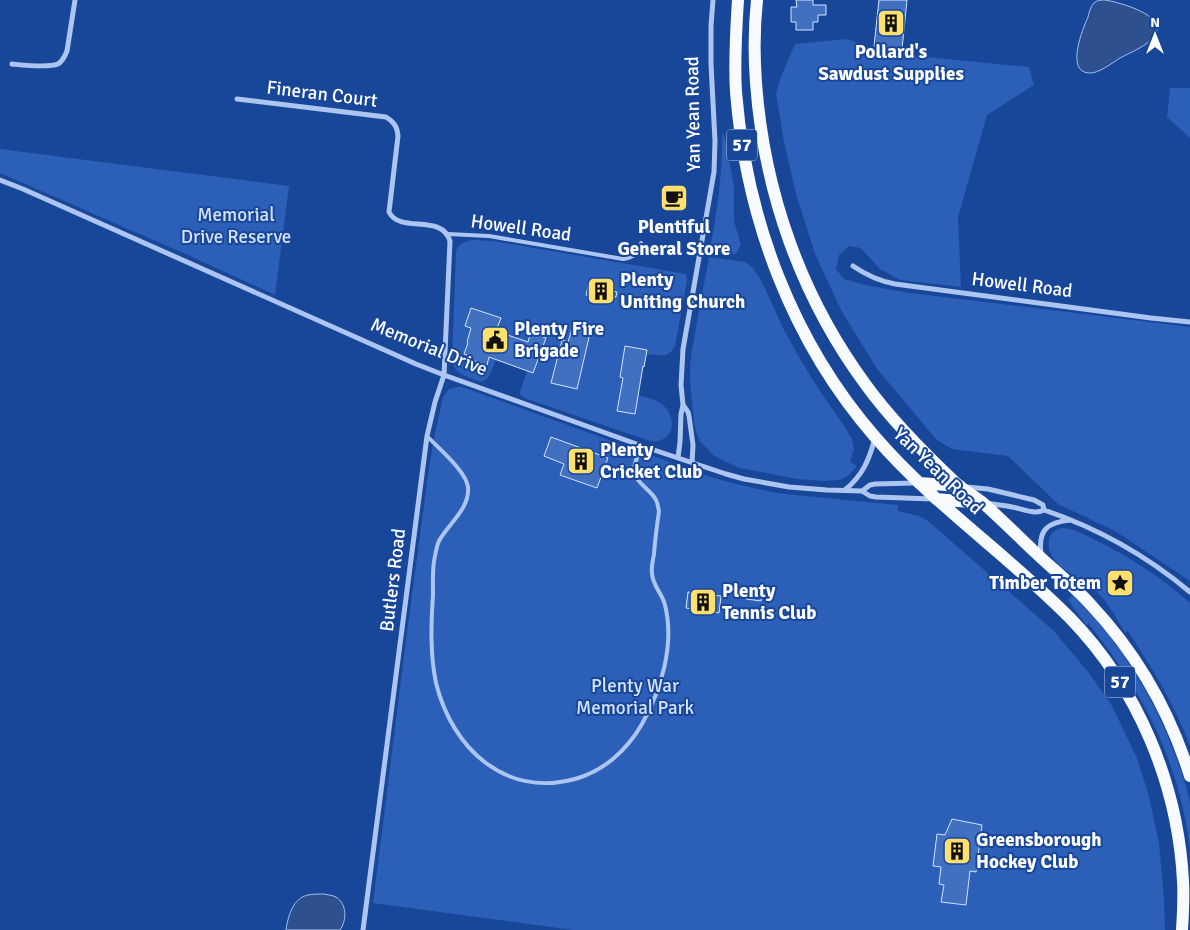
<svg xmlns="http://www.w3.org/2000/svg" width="1190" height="930" font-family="Signika,sans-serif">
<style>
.green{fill:#2c5fb7}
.water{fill:#2f508e;stroke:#a0c0f4}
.building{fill:#4170c0;stroke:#d4e3fc}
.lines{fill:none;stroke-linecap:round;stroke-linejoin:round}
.lane{stroke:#adc6f1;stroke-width:4}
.street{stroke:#adc6f1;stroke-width:5}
.primary{stroke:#f7faff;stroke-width:12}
.labels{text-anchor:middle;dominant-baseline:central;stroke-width:4;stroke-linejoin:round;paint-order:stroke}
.shield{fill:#184699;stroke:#bac8e0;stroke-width:1}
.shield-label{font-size:18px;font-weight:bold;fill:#fff}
.poi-label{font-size:19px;font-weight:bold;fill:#fff;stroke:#184699;text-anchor:start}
.street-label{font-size:19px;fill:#fff;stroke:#184699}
.park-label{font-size:19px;fill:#d4e3fc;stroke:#184699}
</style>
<rect width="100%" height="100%" fill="#184699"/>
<!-- green -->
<path class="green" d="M847 39 885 53 1029 67 1034 85 987 115 958 217 961 287 900 280 880 269 861 248 849 246 839 255 836 269 844 279 865 285 910 293 1190 327V581L1115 531 1058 504 1008 456 952 449 937 440 877 369 841 310 815 254 796 194 784 142 776 94 780 79 795 44Z
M1170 88H1190V138L1167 117Z
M722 132 725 139 734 186V221L741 245 736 254 710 250C717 211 723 172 722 132Z
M0 149 289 186 275 295 190 256 0 173Z
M473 240 493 241 686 274 687 281 675 346C669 359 659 355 647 354L644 367H643L638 395C647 398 657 399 664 406 679 420 672 445 650 441L524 398 520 394V392L527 371 496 360C492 368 490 380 481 382 469 377 456 375 452 363L456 252C458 243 465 242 473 240Z
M709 257 745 262 753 268 757 274 762 282 783 328 799 357 816 385 844 426 852 439 854 449 850 462 857 466 851 473 846 477 840 480 823 481 797 479 740 468 724 461 713 455 700 441 696 432 694 421 690 382V366L692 349Z
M457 387H462L714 478 736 484 776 493 898 505V511L919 516 928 521 1054 631 1089 673 1112 706 1137 758 1149 796 1159 843 1164 899 1165 930H573L373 903 406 640 429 468 435 433 443 397 449 389Z
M1062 528C1074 528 1085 535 1095 540 1130 557 1161 577 1190 603V746C1175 705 1152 668 1128 631L1125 633C1117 619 1110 606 1099 594 1085 579 1044 566 1049 540 1050 533 1055 530 1062 528Z
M1072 595C1119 639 1154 697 1176 757 1181 772 1188 789 1190 804 1190 819 1190 835 1190 850 1184 797 1166 743 1139 697 1124 671 1107 647 1089 624L1086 625 1068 600Z"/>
<!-- water -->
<path class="water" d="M1105 0C1118 2 1168 15 1155 35 1148 46 1131 52 1120 58 1112 63 1098 74 1089 73 1065 72 1083 28 1088 17 1089 12 1091 6 1094 3 1097 0 1102 0 1105 0Z
M324 894C328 895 332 895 336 897 347 904 347 920 340 930H286C288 916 293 898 308 895 313 894 319 894 324 894Z"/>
<!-- building -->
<path class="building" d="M796 0H813V5H826V15H818V22H813V30H796V22H791V7H797Z
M879 0H907L902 49 874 46Z
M666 186 685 188 682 211 663 208Z
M589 282 614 287 613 291 617 292 616 297H612L611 300 586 295Z
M471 308 501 318 496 331 528 342 530 335 537 337 538 335 546 338 533 373 489 357 487 365 469 359 470 356 464 354 468 343 467 342 471 328 465 326Z
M572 329 590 333 577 389 551 383 562 340 568 342Z
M625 346 647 350 644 367 643 366 635 414 617 411 623 378 620 377Z
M551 437 608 458 597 488 560 475 564 464 544 456Z
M748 590 762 592 761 601 746 599Z
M688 592 721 596 719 613 686 608Z
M952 819 982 825 976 872 970 871 966 905 941 902 944 885 939 884 941 867 933 866 937 834 945 835Z"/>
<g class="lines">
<!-- lane -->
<path class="lane" d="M448 234 489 236 623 259C634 257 638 254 641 243
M427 436C438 448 466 471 468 487 470 509 448 524 439 541 437 545 436 551 435 556 432 568 433 581 433 594 431 624 430 654 436 683 452 748 505 798 575 779 604 771 627 750 642 724 661 690 675 645 665 605 662 593 652 585 652 573 651 567 653 560 654 554 655 540 657 525 659 511 658 508 658 503 656 500 651 489 633 482 634 468 635 461 639 453 642 446"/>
<!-- street -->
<path class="street" d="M12 64C23 65 48 68 58 64 63 61 65 56 67 51L75 0
M237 99 386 117C394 122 397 126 398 136L389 212C400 234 442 213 450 241L444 375 435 402 427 436 363 930
M0 180 23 189 416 364 444 375 642 446 726 474 744 479 789 487 827 490 862 491 870 496 876 497 933 499
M853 266C866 275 879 281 895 284L1151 318 1190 322
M683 405 688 412 689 416 693 445 692 463
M678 458 680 442 681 414 683 405 681 385 683 349 714 172 715 141 711 64V26L713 0
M966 487 988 489 1034 500 1043 505 1044 510
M845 490C863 475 869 460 875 438
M862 491 870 485 875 484 915 483
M987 503C996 505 1004 505 1012 507 1023 509 1034 515 1044 510 1097 528 1147 556 1190 592
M1041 554C1038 530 1047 522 1071 520"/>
<!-- primary -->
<path class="primary" d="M738 0C736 31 734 61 736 92 746 218 792 342 876 438 934 505 1008 555 1070 618 1138 688 1178 784 1183 881 1184 897 1183 914 1182 930
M757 0C754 28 754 56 756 83 764 192 801 297 866 385 892 421 924 453 957 484 965 491 974 496 983 503 1001 519 1019 537 1037 554 1055 571 1074 586 1091 605 1137 654 1170 712 1190 776
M919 483 960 486
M936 499 981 503"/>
</g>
<!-- icons -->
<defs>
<g id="building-square" transform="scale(1.4375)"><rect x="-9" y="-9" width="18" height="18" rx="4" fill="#ffe06d" stroke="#184699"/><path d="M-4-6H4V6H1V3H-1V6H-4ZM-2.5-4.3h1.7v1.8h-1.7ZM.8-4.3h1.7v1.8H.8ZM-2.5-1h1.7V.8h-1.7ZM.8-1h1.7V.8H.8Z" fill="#111"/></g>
<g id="cafe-square" transform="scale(1.4375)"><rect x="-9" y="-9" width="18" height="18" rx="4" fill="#ffe06d" stroke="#184699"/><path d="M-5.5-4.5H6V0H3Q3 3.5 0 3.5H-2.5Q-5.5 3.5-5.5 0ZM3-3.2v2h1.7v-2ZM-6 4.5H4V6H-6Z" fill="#111"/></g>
<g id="civic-square" transform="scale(1.4375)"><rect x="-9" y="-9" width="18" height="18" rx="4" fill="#ffe06d" stroke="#184699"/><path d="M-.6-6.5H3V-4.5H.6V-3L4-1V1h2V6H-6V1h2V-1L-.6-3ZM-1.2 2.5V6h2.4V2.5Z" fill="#111"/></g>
<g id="sight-square" transform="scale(1.4375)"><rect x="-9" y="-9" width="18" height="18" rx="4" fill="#ffe06d" stroke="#184699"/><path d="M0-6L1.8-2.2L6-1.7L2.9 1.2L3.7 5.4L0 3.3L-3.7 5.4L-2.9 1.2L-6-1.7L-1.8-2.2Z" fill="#111"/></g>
</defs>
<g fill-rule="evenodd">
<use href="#building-square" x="891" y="23"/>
<use href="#cafe-square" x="674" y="198"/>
<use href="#building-square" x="601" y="291"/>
<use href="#civic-square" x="495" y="340"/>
<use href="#building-square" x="581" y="461"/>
<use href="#sight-square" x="1120" y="583"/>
<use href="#building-square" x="703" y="602"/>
<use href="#building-square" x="957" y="851"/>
</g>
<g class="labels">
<!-- shield labels -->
<g class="shield">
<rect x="727" y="129.5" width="30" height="31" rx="4"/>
<rect x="1105" y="666.5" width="30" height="31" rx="4"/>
</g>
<g class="shield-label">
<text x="742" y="145">57</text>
<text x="1120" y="682">57</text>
</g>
<!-- poi labels -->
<g class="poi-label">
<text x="891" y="52" text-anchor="middle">Pollard's<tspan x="891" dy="22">Sawdust Supplies</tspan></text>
<text x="674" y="227" text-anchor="middle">Plentiful<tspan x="674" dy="22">General Store</tspan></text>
<text x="620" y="280">Plenty<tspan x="620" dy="22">Uniting Church</tspan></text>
<text x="514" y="329">Plenty Fire<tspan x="514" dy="22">Brigade</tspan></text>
<text x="600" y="450">Plenty<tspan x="600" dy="22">Cricket Club</tspan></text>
<text x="1101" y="583" text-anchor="end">Timber Totem</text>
<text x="722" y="591">Plenty<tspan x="722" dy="22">Tennis Club</tspan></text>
<text x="976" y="840">Greensborough<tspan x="976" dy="22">Hockey Club</tspan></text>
</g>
<!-- street labels -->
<g class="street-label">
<text transform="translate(322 94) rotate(7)">Fineran Court</text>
<text transform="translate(693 114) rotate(-91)">Yan Yean Road</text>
<text transform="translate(521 228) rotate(8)">Howell Road</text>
<text transform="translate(1022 285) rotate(7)">Howell Road</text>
<text transform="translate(429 347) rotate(22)">Memorial Drive</text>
<text transform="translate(938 471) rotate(44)">Yan Yean Road</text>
<text transform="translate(393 580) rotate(-83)">Butlers Road</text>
</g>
<!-- park labels -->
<g class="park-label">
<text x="236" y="215">Memorial<tspan x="236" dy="22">Drive Reserve</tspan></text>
<text x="635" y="686">Plenty War<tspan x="635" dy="22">Memorial Park</tspan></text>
</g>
</g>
<!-- north arrow -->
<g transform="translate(1155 35)" stroke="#184699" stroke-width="4" paint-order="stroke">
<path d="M0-4L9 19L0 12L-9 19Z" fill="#ffffff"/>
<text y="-8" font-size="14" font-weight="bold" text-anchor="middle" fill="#ffffff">N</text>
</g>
</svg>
